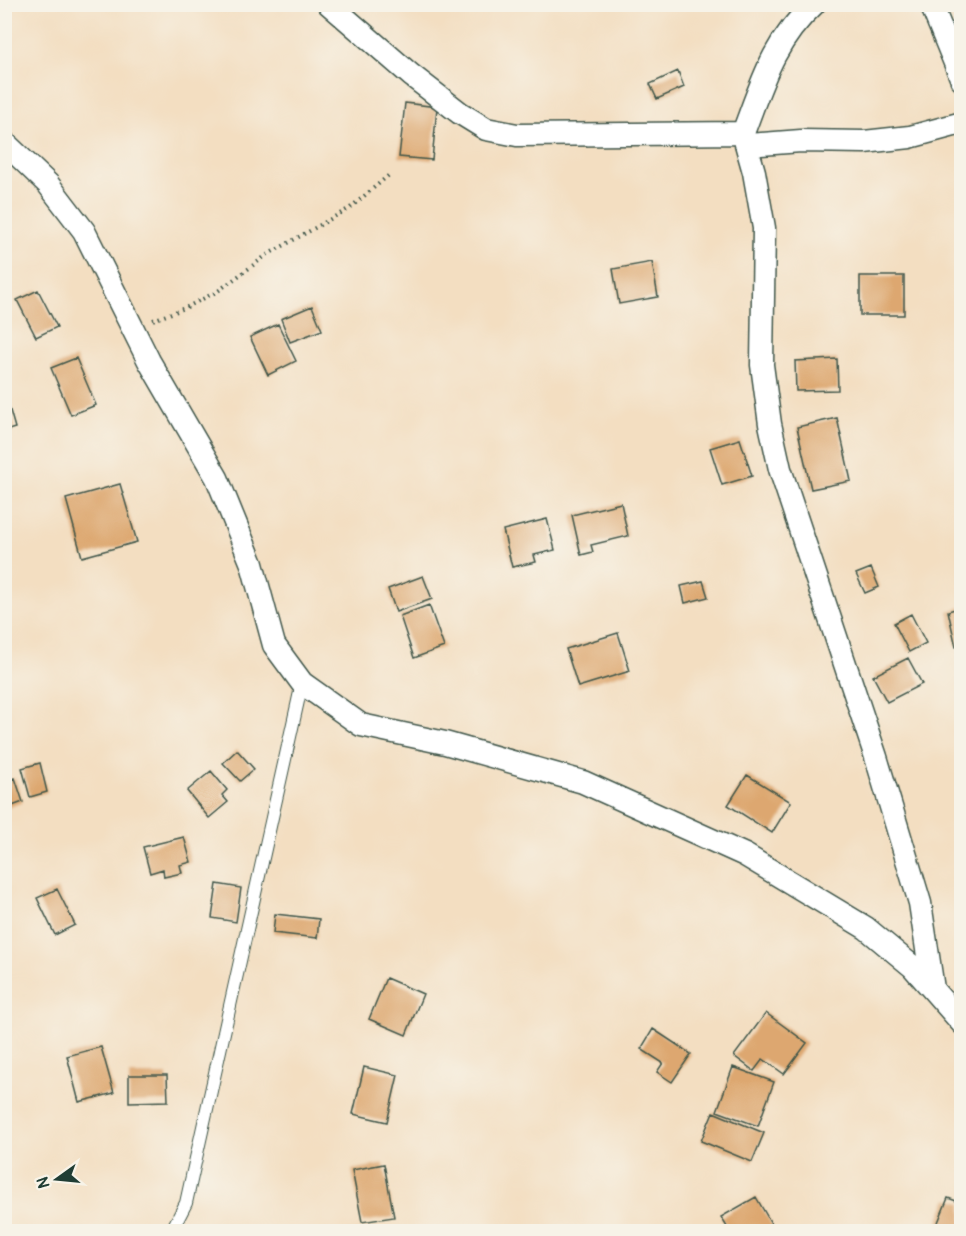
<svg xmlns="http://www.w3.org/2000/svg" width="966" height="1236" font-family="Pangolin,sans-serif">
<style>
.building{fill:#dda76f}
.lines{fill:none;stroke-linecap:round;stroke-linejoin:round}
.lane-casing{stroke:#3f5549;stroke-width:14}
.street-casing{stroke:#3f5549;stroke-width:25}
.path{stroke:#3f5549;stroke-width:4;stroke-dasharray:1.5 4.5;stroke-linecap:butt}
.lane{stroke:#fff;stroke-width:12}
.street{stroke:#fff;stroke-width:22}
</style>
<rect width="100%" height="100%" fill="#f7f3e8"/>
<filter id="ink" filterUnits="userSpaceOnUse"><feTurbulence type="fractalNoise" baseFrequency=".0167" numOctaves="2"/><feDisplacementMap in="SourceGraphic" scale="12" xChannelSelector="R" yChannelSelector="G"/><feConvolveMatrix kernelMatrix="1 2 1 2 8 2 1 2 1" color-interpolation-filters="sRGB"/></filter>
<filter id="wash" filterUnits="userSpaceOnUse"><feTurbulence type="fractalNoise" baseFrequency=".008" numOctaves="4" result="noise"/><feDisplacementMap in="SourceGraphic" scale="24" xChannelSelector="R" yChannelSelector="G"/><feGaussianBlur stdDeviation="1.35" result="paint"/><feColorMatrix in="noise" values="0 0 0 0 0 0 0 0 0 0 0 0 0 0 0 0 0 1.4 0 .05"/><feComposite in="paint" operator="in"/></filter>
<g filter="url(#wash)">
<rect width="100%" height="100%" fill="#f3dec1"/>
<g id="blocks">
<!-- building -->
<path class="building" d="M678 71 684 87 657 99 650 84Z
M405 103 437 107 432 160 399 157Z
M652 262 658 297 619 304 613 269Z
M860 276H904V315H860Z
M38 290 57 327 36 337 17 300Z
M312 306 322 330 290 342 281 319Z
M278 324 296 361 268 375 250 337Z
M76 358 96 405 71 415 51 368Z
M837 359 838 390 796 391 795 361Z
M9 407 15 428 5 431V409Z
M837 418 851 481 811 489 797 427Z
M740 439 752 476 722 485 710 448Z
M120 484 137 542 82 557 66 499Z
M621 503 628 536 591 545 593 552 581 555 572 515Z
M547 519 555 550 534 555 536 562 512 567 503 530Z
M871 568 879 587 865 593 856 574Z
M423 576 432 599 396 612 388 589Z
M703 581 708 597 685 603 681 586Z
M429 605 444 647 414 658 400 616Z
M962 607V646L956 647 948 611Z
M911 614 926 643 909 652 894 623Z
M618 633 630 671 578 687 566 649Z
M908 658 922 684 887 702 873 676Z
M237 750 254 769 240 781 223 763Z
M40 763 47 792 30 797 22 768Z
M211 771 227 790 222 795 228 802 209 818 187 791Z
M747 775 791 802 772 833 728 805Z
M15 778 23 802 4 809V782Z
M184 837 191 862 180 865 182 873 164 877 163 869 150 873 143 847Z
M217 884 241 888 236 922 212 918Z
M57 889 75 925 55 935 37 898Z
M275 914 319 919 317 938 273 933Z
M386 978 423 994 406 1035 369 1019Z
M766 1013 807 1043 784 1074 763 1059 754 1071 734 1056Z
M653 1029 691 1054 672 1082 657 1072 663 1063 641 1049Z
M101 1047 114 1093 79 1102 67 1056Z
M364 1067 398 1075 387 1122 353 1114Z
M733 1067 774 1082 758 1126 717 1111Z
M129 1075H167L168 1101 129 1102Z
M713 1112 764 1133 752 1162 701 1141Z
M384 1164 394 1217 362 1222 352 1170Z
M756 1197 776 1232H730L721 1217Z
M948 1198 962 1203V1232H934Z"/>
</g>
</g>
<g filter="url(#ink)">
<use href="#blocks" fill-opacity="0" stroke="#3f5549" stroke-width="1.5"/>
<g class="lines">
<!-- lane casing -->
<g class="lane-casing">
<path id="lane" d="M171 1232 186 1203 302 683"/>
</g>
<!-- street casing -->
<g class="street-casing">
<path id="street" d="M329 4 411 75 460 113 486 129 517 135 743 133 754 172 764 228 762 365 770 424 780 469 876 757 920 903 933 989
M931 4 962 80
M743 133C762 83 773 42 814 4
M4 142 48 184 84 231 149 361 217 478 252 564 274 645 302 683 361 725 445 743 583 782 745 855 866 928 913 967 962 1023
M748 145 801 141 864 142 910 137 962 123"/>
</g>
<!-- path -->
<path class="path" d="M153 320 185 308 218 291 267 255 350 208 389 175"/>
<!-- lane -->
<use href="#lane" class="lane"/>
<!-- street -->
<use href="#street" class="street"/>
</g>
</g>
<!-- margin -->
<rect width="966" height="1236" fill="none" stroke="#f7f3e8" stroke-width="24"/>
<!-- north arrow -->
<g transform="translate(57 1179) rotate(255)" stroke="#f7f3e8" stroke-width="4.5" paint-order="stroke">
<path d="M0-4.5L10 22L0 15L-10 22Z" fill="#1f3d34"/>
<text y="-9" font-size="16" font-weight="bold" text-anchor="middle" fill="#1f3d34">N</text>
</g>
</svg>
